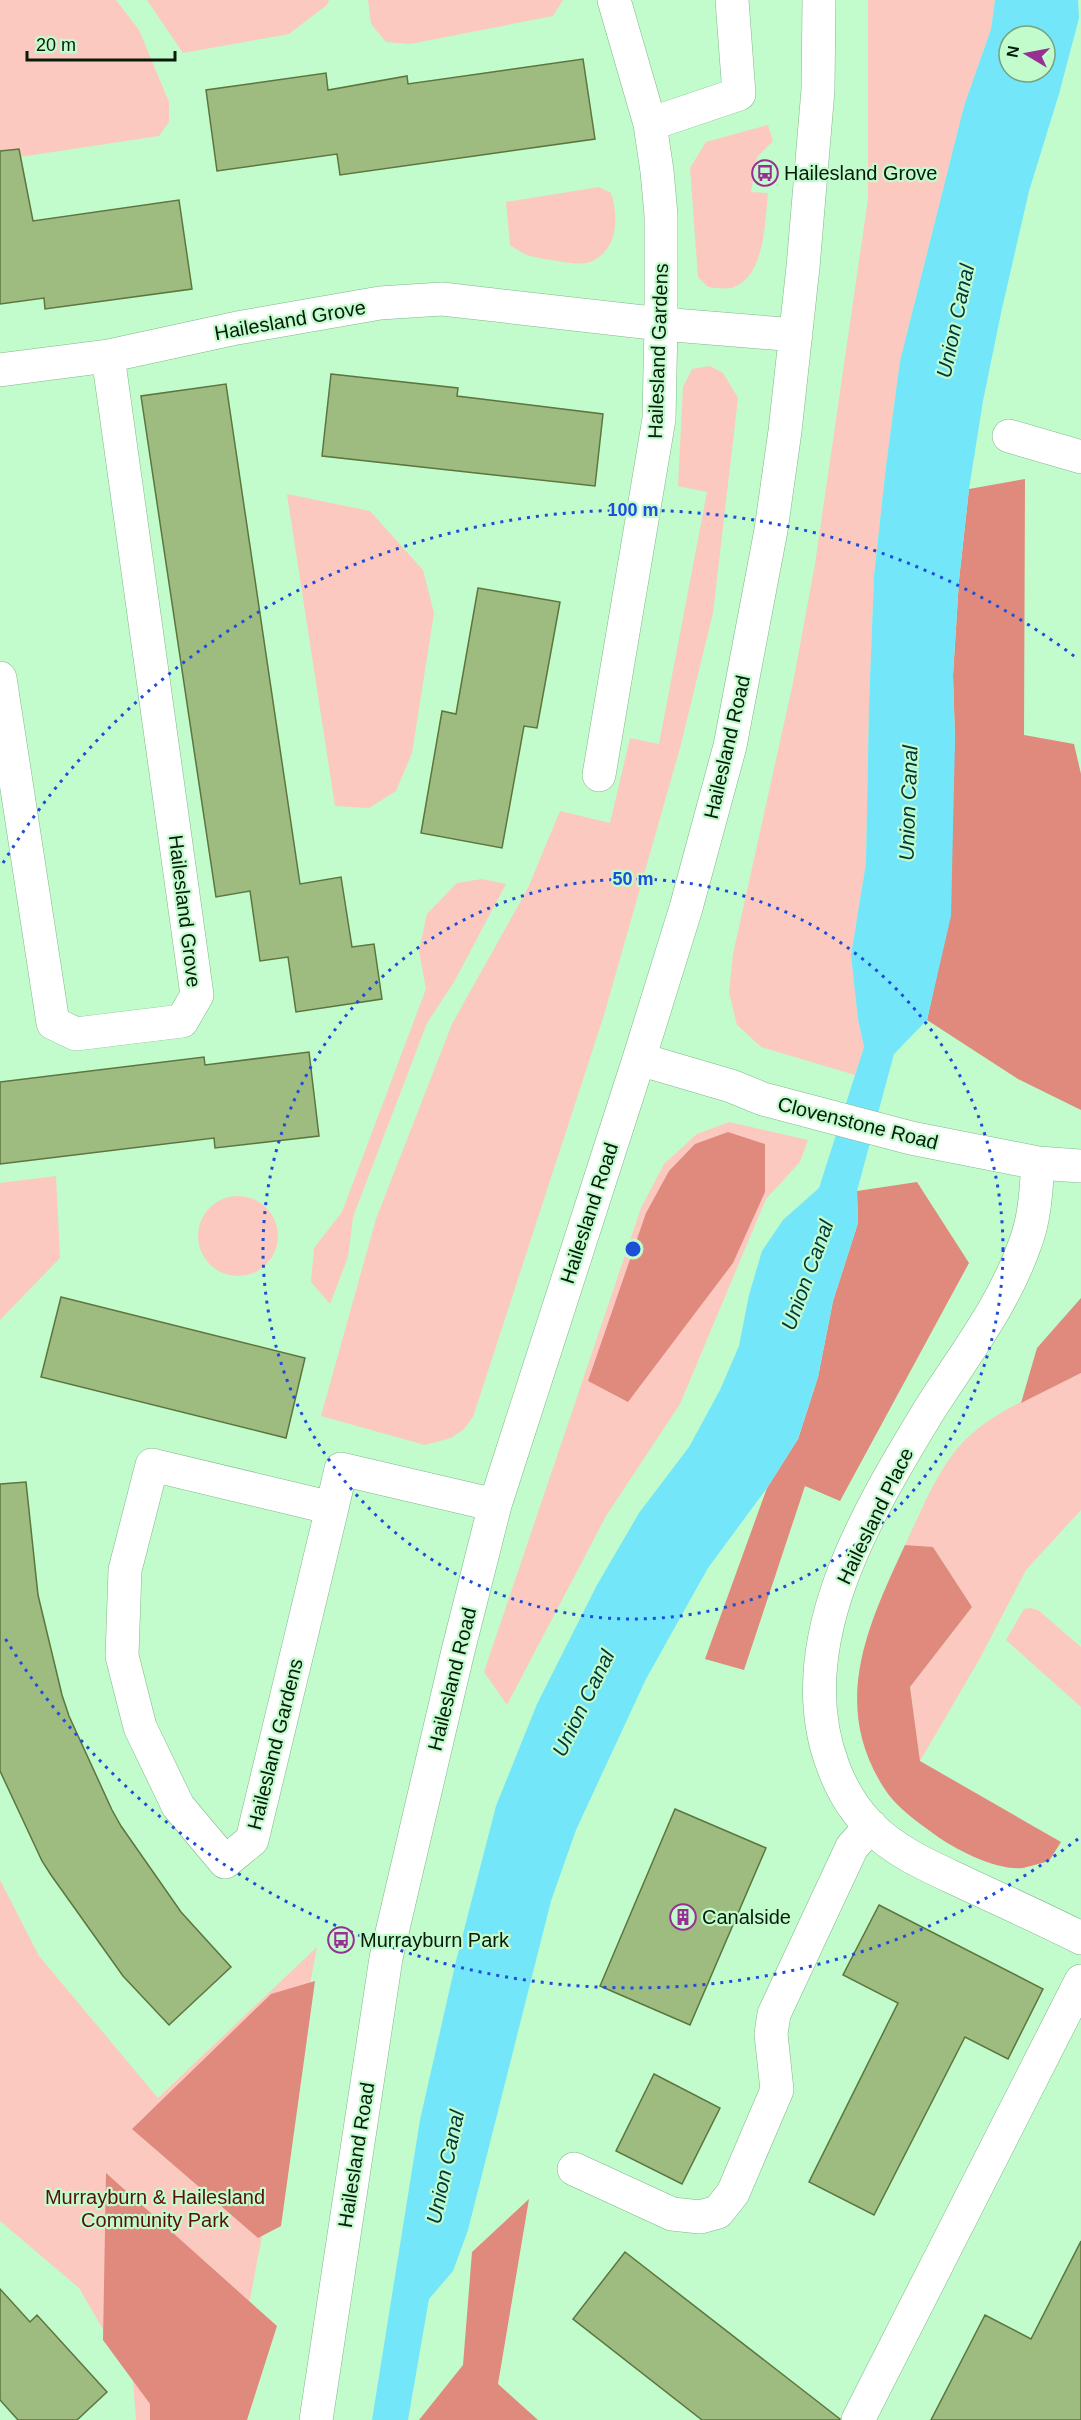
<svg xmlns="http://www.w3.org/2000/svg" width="1081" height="2420" font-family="Arial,sans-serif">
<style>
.green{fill:#fcc9c1}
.forest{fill:#df8a7d}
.water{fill:#74e6f9;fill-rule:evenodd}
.building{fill:#9ebb80;stroke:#5c763e;stroke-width:1.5}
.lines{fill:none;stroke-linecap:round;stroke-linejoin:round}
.minor-casing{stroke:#80b78a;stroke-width:34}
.minor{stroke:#fff;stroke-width:33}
.ring{fill:none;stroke:#1d4ed8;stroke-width:3;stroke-dasharray:3 6}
.labels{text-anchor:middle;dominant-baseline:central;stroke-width:4.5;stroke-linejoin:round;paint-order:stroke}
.poi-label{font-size:20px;fill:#061c0b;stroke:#c2fbcc;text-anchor:start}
.street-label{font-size:20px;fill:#061c0b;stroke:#c2fbcc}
.park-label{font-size:20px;fill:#5b0f08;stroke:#c2fbcc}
.water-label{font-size:21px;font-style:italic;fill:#00363e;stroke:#c2fbcc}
.centre{fill:#1d4ed8;stroke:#c2fbcc;stroke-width:3}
.ring-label{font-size:18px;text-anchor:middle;font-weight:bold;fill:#1d4ed8;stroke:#c2fbcc;stroke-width:4.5;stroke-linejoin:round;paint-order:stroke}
</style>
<rect width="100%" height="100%" fill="#c2fbcc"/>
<!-- green -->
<path class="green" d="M0 0H116L139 30 169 102V122L159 136 0 160Z
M147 0H329L327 5 289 34 183 53Z
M368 0H563L553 16 410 44 386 42 371 24Z
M868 0H995L991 29 964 106 900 361 886 466 874 576 869 706 866 863 851 955 858 1019 864 1047 855 1075 761 1047 737 1025 729 993 733 954 793 683 815 564 868 199Z
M768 125 773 141 757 157 751 192 768 193C765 221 765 279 731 288 724 289 715 288 708 287L698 277 690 168 706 142Z
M599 187 611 193C619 218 618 251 590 262 581 265 568 263 558 261 537 258 528 258 510 245L506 202Z
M710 366 723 373 738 398 713 613 680 748 604 1015 473 1417 464 1429 451 1438 425 1445 321 1416 376 1219 452 1024 528 888 560 811 610 823 630 738 659 744 707 492 678 486 683 387 692 369Z
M287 494 370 511 423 570 434 613 412 753 396 791 369 808 335 806Z
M482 879 506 884 454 982 427 1023 353 1217 348 1257 330 1304 311 1282 314 1248 342 1212 426 989 419 951 427 914 457 883Z
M729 1122 808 1140 800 1162 766 1199 680 1404 606 1516 507 1705 484 1672 641 1208 664 1164 697 1134Z
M56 1176 60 1258 0 1320V1183Z
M198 1236a40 40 0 1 1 80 0a40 40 0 1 1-80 0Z
M1081 1373V1510L1026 1570 979 1660 920 1761 910 1687 972 1607 933 1547 905 1545C919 1516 931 1485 950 1458 979 1415 1036 1396 1081 1373Z
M1030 1608 1038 1610 1081 1647V1707L1006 1640 1024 1609Z
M0 1880 39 1956 158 2098 317 1947 227 2420H136L133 2381 79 2288 0 2221Z"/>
<!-- forest -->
<path class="forest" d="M1025 479 1024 735 1074 744 1081 774V1110L1018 1079 927 1020 937 974 955 740 953 675 959 580 969 489Z
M728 1132 765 1144V1192L733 1263 628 1402 588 1381 646 1213 669 1171 695 1144Z
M917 1182 969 1263 840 1501 805 1486 744 1670 705 1659 767 1488 798 1439 818 1377 833 1301 858 1223 857 1191Z
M1081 1298V1373L1021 1403 1037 1348Z
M905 1545 933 1547 972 1607 910 1687 920 1761 1061 1842 1049 1861C1041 1863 1032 1866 1023 1868 997 1871 954 1849 934 1834 916 1821 896 1807 884 1788 830 1704 868 1625 905 1545Z
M315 1981 281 2226 258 2238 132 2129 271 1994Z
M106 2173 277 2326 247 2420H150V2404L103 2340Z
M529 2199 498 2384 538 2420H419L463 2365 472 2252Z"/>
<!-- water -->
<path class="water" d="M995 0H1078L1079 18 1059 94 1029 191 1001 313 983 401 969 489 959 580 953 675 955 740 951 916 927 1020 894 1054 857 1191 858 1223 833 1301 818 1377 798 1439 767 1488 708 1568 646 1679 576 1830 551 1901 468 2230 453 2271 429 2299 408 2420H372L420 2120 456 1961 496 1806 537 1704 597 1585 639 1513 689 1447 720 1390 739 1346 749 1295 762 1251 783 1220 819 1188 864 1047 858 1019 851 955 866 863 869 706 874 576 886 466 900 361 964 106 991 29ZM1009 36H1045V72H1009Z"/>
<!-- building -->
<path class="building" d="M583 59 595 139 340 175 337 154 217 171 206 90 326 73 328 90 407 76 408 84Z
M19 149 33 221 179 200 192 289 45 309 44 298 0 304V151Z
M331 374 458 388 457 396 603 414 595 486 322 456Z
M226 384 300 884 341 877 352 947 374 944 382 999 296 1012 288 957 260 961 250 891 216 897 141 396Z
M478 588 560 602 537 728 524 726 502 848 421 833 442 711 456 714Z
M309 1052 319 1136 215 1148 214 1138 0 1164V1082L204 1057 205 1065Z
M61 1297 305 1358 286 1438 41 1377Z
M26 1482 38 1595 62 1695 69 1716 112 1810 121 1826 181 1912 231 1967 169 2025 123 1976 51 1875 42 1861 0 1771V1484Z
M675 1809 766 1848 690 2025 600 1986Z
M879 1905 1043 1989 1008 2059 965 2037 874 2215 809 2182 898 2003 843 1975Z
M654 2074 720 2108 682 2184 616 2151Z
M1081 2241V2420H931L985 2315 1031 2339Z
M625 2252 840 2419 839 2420H702L573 2319Z
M0 2289 30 2322 37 2315 107 2392 77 2420H18L0 2400Z"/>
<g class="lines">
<!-- minor casing -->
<g class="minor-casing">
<path id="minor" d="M650 124 739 94 732 0
M0 370 108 356 237 328 380 303 442 299 661 324 796 335
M1009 436 1081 457
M0 678 53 1023 76 1034 182 1021 197 995 108 356
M599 775 659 419 661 324V215L657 171 650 124 614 0
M639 1059 731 1086 763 1099 911 1138 1038 1163 1081 1166
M1038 1163C1036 1191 1035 1218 1025 1244 1004 1305 962 1358 928 1412 867 1513 787 1645 833 1766 841 1788 854 1810 871 1827 899 1855 936 1869 971 1886 1008 1903 1045 1920 1081 1938
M332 1508 152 1465 125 1570 122 1656 140 1727 178 1806 225 1862 252 1840 332 1508 341 1469 495 1505
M574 2169 672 2214 700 2217 718 2212 733 2193 777 2090 771 2034 774 2014 852 1847 871 1826
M316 2420 386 1958 458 1651 495 1505 639 1059 686 908 730 746 771 530 785 431 803 267 818 90 819 0
M858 2420 1081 1981"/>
</g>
<!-- minor -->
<use href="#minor" class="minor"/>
</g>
<!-- distance rings -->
<g class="ring">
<circle cx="633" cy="1249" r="370"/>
<path d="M1078 1839A739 739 0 0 1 3 1635M3 863A739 739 0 0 1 1078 659"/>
</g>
<!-- icons -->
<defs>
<g id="bus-ring" transform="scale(1.35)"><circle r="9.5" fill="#c2fbcc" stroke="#983093" stroke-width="1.5"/><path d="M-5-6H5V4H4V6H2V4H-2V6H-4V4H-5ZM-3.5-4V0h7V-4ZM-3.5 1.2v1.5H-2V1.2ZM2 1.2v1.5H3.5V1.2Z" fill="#983093"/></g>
<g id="building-ring" transform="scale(1.35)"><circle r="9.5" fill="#c2fbcc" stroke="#983093" stroke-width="1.5"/><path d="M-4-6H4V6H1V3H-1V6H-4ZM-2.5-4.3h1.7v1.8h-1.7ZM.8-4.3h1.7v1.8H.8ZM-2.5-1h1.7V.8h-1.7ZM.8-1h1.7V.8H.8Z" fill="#983093"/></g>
</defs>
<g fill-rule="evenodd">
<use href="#bus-ring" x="765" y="173"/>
<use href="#building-ring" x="683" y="1917"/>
<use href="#bus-ring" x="341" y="1940"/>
</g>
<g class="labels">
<!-- poi labels -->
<g class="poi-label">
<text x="784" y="173">Hailesland Grove</text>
<text x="702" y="1917">Canalside</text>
<text x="360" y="1940">Murrayburn Park</text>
</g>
<!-- street labels -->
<g class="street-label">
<text transform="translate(290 320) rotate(-10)">Hailesland Grove</text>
<text transform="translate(658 351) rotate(-88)">Hailesland Gardens</text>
<text transform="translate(727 747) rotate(-77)">Hailesland Road</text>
<text transform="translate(185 911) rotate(83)">Hailesland Grove</text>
<text transform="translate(858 1123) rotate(14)">Clovenstone Road</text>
<text transform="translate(589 1213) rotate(-72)">Hailesland Road</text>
<text transform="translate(875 1516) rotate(-64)">Hailesland Place</text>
<text transform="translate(452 1679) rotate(-76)">Hailesland Road</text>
<text transform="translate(275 1744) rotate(-76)">Hailesland Gardens</text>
<text transform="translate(356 2155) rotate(-81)">Hailesland Road</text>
</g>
<!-- park labels -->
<g class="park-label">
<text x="155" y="2197">Murrayburn &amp; Hailesland<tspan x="155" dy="23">Community Park</tspan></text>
</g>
<!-- water labels -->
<g class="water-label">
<text transform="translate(955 321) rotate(-78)">Union Canal</text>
<text transform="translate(908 803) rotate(-88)">Union Canal</text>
<text transform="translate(807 1275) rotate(-70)">Union Canal</text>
<text transform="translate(583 1703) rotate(-64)">Union Canal</text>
<text transform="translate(445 2167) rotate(-78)">Union Canal</text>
</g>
</g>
<circle cx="633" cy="1249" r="9" class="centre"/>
<g class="ring-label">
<text x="633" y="516">100 m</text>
<text x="633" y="885">50 m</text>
</g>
<!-- north arrow -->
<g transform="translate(1027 54) rotate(280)"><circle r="28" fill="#c2fbcc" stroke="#77a27f" stroke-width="1.5"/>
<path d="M0-4.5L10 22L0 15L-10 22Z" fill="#983093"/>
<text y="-9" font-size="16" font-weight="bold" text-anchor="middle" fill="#061c0b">N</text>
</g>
<!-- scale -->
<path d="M27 51v9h148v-9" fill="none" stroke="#061c0b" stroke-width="3"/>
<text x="36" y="51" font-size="18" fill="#061c0b" stroke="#c2fbcc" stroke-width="4.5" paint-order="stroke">20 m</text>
</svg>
